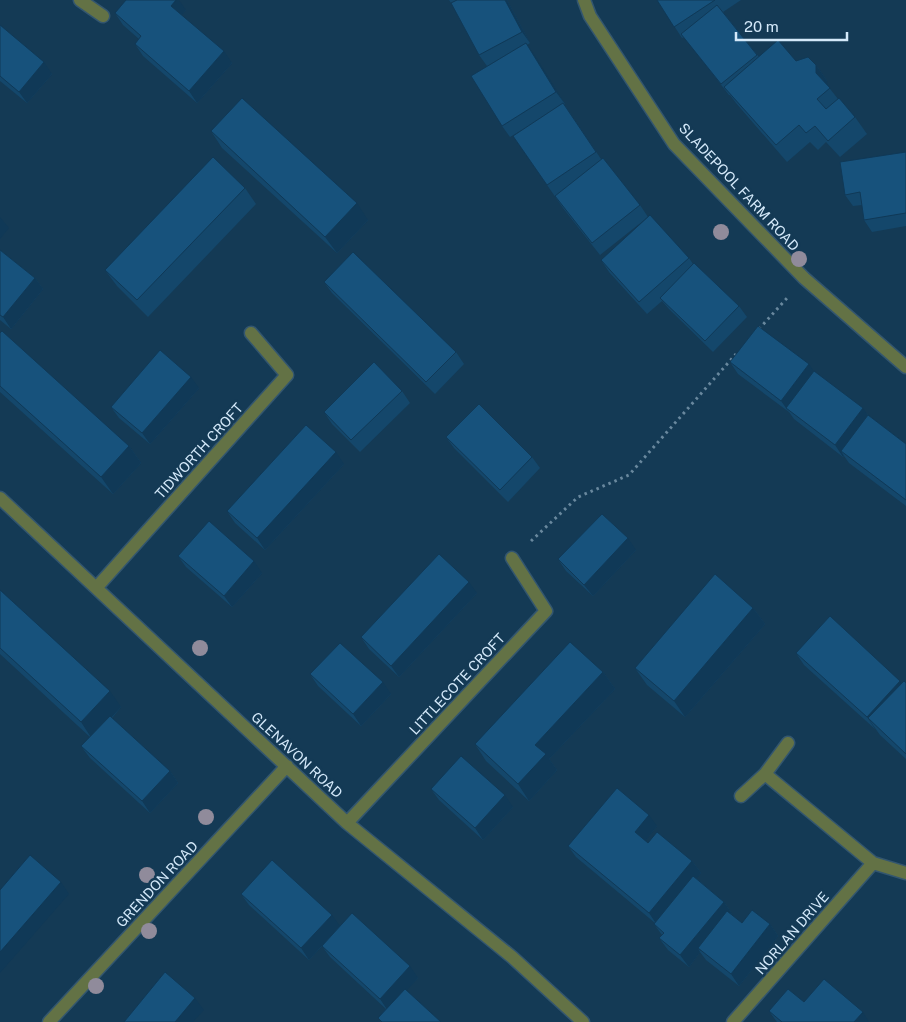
<svg xmlns="http://www.w3.org/2000/svg" width="906" height="1022" font-family="'Public Sans',sans-serif">
<style>
.lines{fill:none;stroke-linecap:round;stroke-linejoin:round}
.minor-casing{stroke:#33566f;stroke-width:15}
.path{stroke:#69889e;stroke-width:3;stroke-dasharray:2.5 4;stroke-linecap:butt}
.minor{stroke:#637245;stroke-width:12}
.tree{fill:#908b9b}
.wall{fill:#14476b}
.shaded-wall{fill:#103957}
.building{fill:#17527c;stroke:#103957}
.labels{text-anchor:middle;dominant-baseline:central;stroke-width:5;stroke-linejoin:round;paint-order:stroke}
.street-label{font-size:14px;fill:#d4e9fa;stroke:#143a55}
</style>
<rect width="100%" height="100%" fill="#143a55"/>
<g class="lines">
<!-- minor casing -->
<g class="minor-casing">
<path id="minor" d="M80 0 103 16
M584 0 590 16 674 144 804 278 906 367
M0 498 347 823 512 957 583 1022
M97 587 287 375 251 333
M765 774 873 863
M741 796 765 774 788 743
M347 823 546 611 512 558
M49 1022 287 766
M733 1022 873 863 906 873"/>
</g>
<!-- path -->
<path class="path" d="M759 329 788 297
M531 541 578 497 629 475 736 354"/>
<!-- minor -->
<use href="#minor" class="minor"/>
</g>
<!-- trees -->
<g class="tree">
<circle cx="721" cy="232" r="8"/>
<circle cx="799" cy="259" r="8"/>
<circle cx="200" cy="648" r="8"/>
<circle cx="206" cy="817" r="8"/>
<circle cx="147" cy="875" r="8"/>
<circle cx="149" cy="931" r="8"/>
<circle cx="96" cy="986" r="8"/>
</g>
<!-- wall -->
<path class="wall" d="M449 0H507L530 43 527 45 565 104H564L601 159 640 205 648 217 600 255 563 208 513 136 522 130 510 137 502 126 487 66 479 55 457 0 451 3Z
M657 0H741L723 12 759 57 796 61 816 65 827 81V85L838 99 855 117 867 134 840 157 826 142 818 150 810 142 787 162 736 103 730 95H729L684 37 682 38Z
M186 10 181 15 232 63 197 103 143 56 135 44 139 39 123 25 115 13Z
M0 25 52 74 27 103 0 81Z
M211 131 368 220 337 253 222 148Z
M906 152V226L872 232 864 220 862 205 853 206 845 195Z
M245 188 256 204 148 317 117 286 105 270Z
M0 250 35 278 43 289 11 329 0 320Z
M689 258 693 264 739 306 747 317 713 352 669 309 662 301 647 314 609 272 601 260Z
M324 282 456 352 464 364 435 394 332 293Z
M0 333 129 446 141 463 113 494 0 392Z
M730 362 814 371 868 415 906 444V506L849 463 844 456 843 457 794 419 789 412 738 374Z
M199 388 150 444 119 418 111 407Z
M402 391 410 403 360 452 332 424 324 412Z
M446 437 532 457 540 468 508 502 454 448Z
M344 464 265 550 235 523 227 511Z
M636 550 593 596 566 571 558 559Z
M178 556 262 573 232 607 186 567Z
M0 590 121 707 112 718 170 771 178 783 150 813 90 758 81 746 90 737 0 654Z
M477 593 399 677 369 649 361 637Z
M753 608 765 624 685 717 647 685 635 668Z
M796 653 902 683H906V759L880 735 875 728V729L804 665Z
M603 672 615 689 549 759 557 770 529 801 486 761 475 744Z
M310 674 391 694 361 726 318 686Z
M431 789 513 807 483 840 439 800Z
M657 826 645 841 648 843 692 861 701 873 696 878 724 902 732 914V915L742 923 770 924 778 936 739 986 706 960 700 952 689 967 668 950 659 938 662 935 654 924 655 923 576 857 568 846Z
M241 894 340 926 418 978 406 990 441 1022H381L378 1018 386 1009 330 957 322 946 309 960 249 905Z
M804 1002 869 1022H777L769 1011Z"/>
<!-- shaded-wall -->
<path class="shaded-wall" d="M176 0H179L186 10 179 18 171 6Z
M505 0H507L530 43 522 32Z
M526 43 534 54 565 104 556 92Z
M224 51 232 63 197 103 189 91Z
M44 62 52 74 27 103 19 92Z
M816 65 827 81 828 89 816 73Z
M357 203 368 220 337 253 325 237Z
M0 217 9 228 0 239Z
M35 278 43 289 11 329 3 317Z
M809 364 817 376 786 408 789 412 781 401Z
M191 377 199 388 150 444 142 433Z
M863 408 871 420 841 451 844 456 843 457 835 445Z
M129 446 141 463 113 494 101 477Z
M336 452 344 464 265 550 257 538Z
M628 538 636 550 593 596 584 585Z
M254 561 262 573 232 607 224 596Z
M469 582 477 593 399 677 391 666Z
M753 608 765 624 685 717 674 701Z
M603 672 615 689 549 759 557 770 529 801 518 784 535 745Z
M900 681 906 689 868 718 875 728V729L867 717Z
M383 682 391 694 361 726 353 714Z
M110 691 121 707 92 739 81 722Z
M170 771 178 783 150 813 142 801Z
M505 795 513 807 483 840 475 828Z
M649 815 657 826 643 844 635 832Z
M692 861 701 873 657 925 649 913Z
M61 882 69 894 0 973V952Z
M724 902 732 914 701 951 698 948 700 952 689 967 680 955Z
M332 915 340 926 309 960 301 948Z
M770 924 778 936 739 986 731 974Z
M410 966 418 978 388 1011 380 999Z
M195 998 204 1010 193 1022H175Z
M863 1012 869 1022H854Z"/>
<!-- building -->
<path class="building" d="M126 0H176L171 6 224 51 189 91 135 44 141 36 115 13Z
M457 0H505L522 32 479 55 451 3Z
M657 0H715L674 27Z
M717 5 757 55 721 84 681 34Z
M0 25 44 62 19 92 0 76Z
M778 40 796 61 808 57 816 65V73L830 88 817 99 826 109 839 98 855 117 828 141 815 126 806 133 799 125 776 145 724 87Z
M526 43 556 92 502 126 471 76Z
M242 98 357 203 325 237 211 131Z
M563 103 596 152 547 185 513 136Z
M906 152V213L864 220 860 192 845 195 840 162Z
M213 157 245 188 137 300 105 270Z
M603 158 640 205 592 243 555 196Z
M650 215 689 258 639 302 601 260Z
M0 250 35 278 3 317 0 315Z
M353 252 456 352 426 382 324 282Z
M694 263 739 306 705 341 660 298Z
M758 326 809 364 781 401 730 362Z
M2 331 129 446 101 477 0 386V333Z
M160 350 191 377 142 433 111 407Z
M374 362 402 391 351 440 324 412Z
M814 371 863 408 835 445 786 408Z
M479 404 532 457 500 490 446 437Z
M868 415 906 444V500L841 451Z
M306 425 336 452 257 538 227 511Z
M602 514 628 538 584 585 558 559Z
M209 521 254 561 224 596 178 556Z
M439 554 469 582 391 666 361 637Z
M715 574 753 608 674 701 635 668Z
M0 590 110 691 81 722 0 648Z
M830 616 900 681 867 717 796 653Z
M570 642 603 672 535 745 546 754 518 784 475 744Z
M340 643 383 682 353 714 310 674Z
M904 681 906 683V754L868 718Z
M110 716 170 771 142 801 81 746Z
M461 756 505 795 475 828 431 789Z
M617 788 649 815 635 832 648 843 657 832 692 861 649 913 568 846Z
M30 855 61 882 0 952V890Z
M272 860 332 915 301 948 241 894Z
M693 876 724 902 680 955 659 938 664 933 654 924Z
M752 910 770 924 731 974 698 948 727 911 742 923Z
M352 913 410 966 380 999 322 946Z
M165 972 195 998 175 1022H124Z
M824 979 863 1012 854 1022H782L769 1011 788 989 804 1002Z
M405 989 441 1022H382L378 1018Z"/>
<g class="labels">
<!-- street labels -->
<g class="street-label">
<text transform="translate(739 187) rotate(47)">SLADEPOOL FARM ROAD</text>
<text transform="translate(199 451) rotate(-48)">TIDWORTH CROFT</text>
<text transform="translate(457 684) rotate(-47)">LITTLECOTE CROFT</text>
<text transform="translate(297 755) rotate(43)">GLENAVON ROAD</text>
<text transform="translate(157 884) rotate(-47)">GRENDON ROAD</text>
<text transform="translate(792 933) rotate(-49)">NORLAN DRIVE</text>
</g>
</g>
<!-- scale -->
<path d="M736 32v8h111v-8" fill="none" stroke="#d4e9fa" stroke-width="2.5"/>
<text x="744" y="32" font-size="15" fill="#d4e9fa" stroke="#143a55" stroke-width="4" paint-order="stroke">20 m</text>
</svg>
